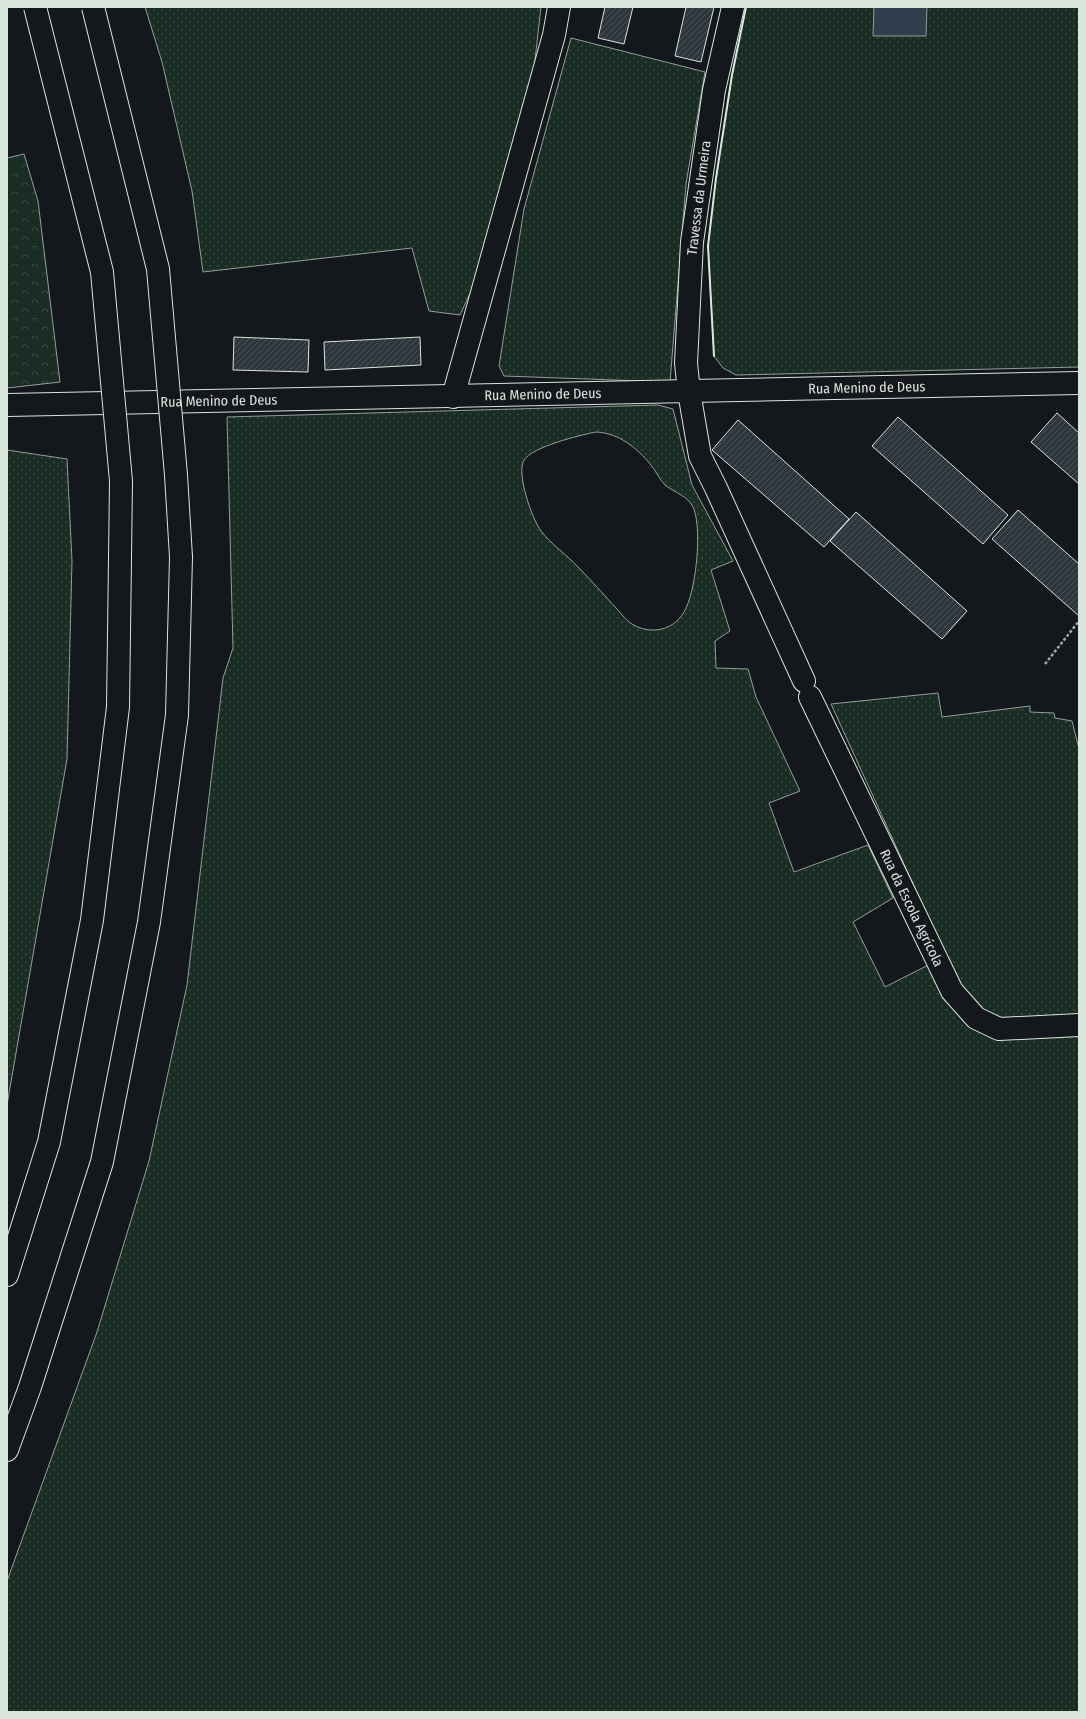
<svg xmlns="http://www.w3.org/2000/svg" width="1086" height="1719" font-family="'Fira Sans Condensed',sans-serif">
<style>
.grass{fill:url(#grass-dots);stroke:#939e99;fill-rule:evenodd}
.forest{fill:url(#forest-crowns);stroke:#939e99}
.water{fill:#2f3f4d;stroke:#939e99}
.building{fill:url(#building-hatch);stroke:#d8e6dc}
.lines{fill:none;stroke-linecap:round;stroke-linejoin:round}
.minor-casing{stroke:#d8e6dc;stroke-width:24}
.highway-casing{stroke:#d8e6dc;stroke-width:24}
.path{stroke:#9da8a2;stroke-width:2.5;stroke-dasharray:3 2;stroke-linecap:butt}
.minor{stroke:#14181c;stroke-width:22}
.highway{stroke:#14181c;stroke-width:22}
.highway-bridge-casing{stroke:#d8e6dc;stroke-width:24;stroke-linecap:butt}
.highway-bridge{stroke:#14181c;stroke-width:22}
.wall{stroke:#d8e6dc;stroke-width:2}
.labels{text-anchor:middle;dominant-baseline:central;stroke-width:3;stroke-linejoin:round;paint-order:stroke}
.street-label{font-size:14px;fill:#d8e6dc;stroke:#14181c}
</style>
<defs>
<pattern id="grass-dots" width="8" height="8" patternUnits="userSpaceOnUse"><rect width="8" height="8" fill="#1a2d24"/><path d="M2 2h.1M6 6h.1" fill="none" stroke="#3b4b43" stroke-width="1.8" stroke-linecap="round"/></pattern>
<pattern id="forest-crowns" width="20" height="18" patternUnits="userSpaceOnUse"><rect width="20" height="18" fill="#1a2d24"/><path d="M2 6a3 3 0 1 1 6 0M12 15a3 3 0 1 1 6 0" fill="none" stroke="#3b4b43"/></pattern>
<pattern id="building-hatch" width="6" height="6" patternUnits="userSpaceOnUse"><rect width="6" height="6" fill="#2c363c"/><path d="M-1 1l2-2M0 6l6-6M5 7l2-2" fill="none" stroke="#4a5358"/></pattern>
</defs>
<rect width="100%" height="100%" fill="#14181c"/>
<!-- grass -->
<path class="grass" d="M145 7H541L534 69 473 287 460 315 429 311 412 248 203 272 192 191 162 62Z
M746 7H1079V367L736 375 723 368 714 356 708 246 716 178 732 75Z
M571 38 705 72 686 184 670 382 504 376 499 366 524 209Z
M658 405 673 409 692 485 733 561 711 570 730 631 715 641 716 668 748 669 756 697 800 791 769 803 794 872 868 845 893 898 853 922 885 987 946 956 831 704 938 693 942 717 1030 706V712L1054 713 1055 718 1072 721 1079 749V1712H7V1581L97 1332 149 1161 187 985 223 678 233 648 227 417ZM596 432C619 433 637 448 651 465 656 471 659 479 665 485 675 493 689 496 694 509 702 532 696 592 684 612 673 631 650 635 632 624 626 621 621 613 617 609 604 595 591 580 578 567 567 555 551 544 541 531 532 519 516 473 524 460 532 447 580 435 596 432Z
M7 450 67 459 72 561 67 759 7 1105Z"/>
<!-- forest -->
<path class="forest" d="M24 154 38 201 60 382 7 388V158Z"/>
<!-- water -->
<path class="water" d="M874 7H927L926 36H873Z"/>
<!-- building -->
<path class="building" d="M605 7H633L624 44 598 38Z
M686 7H714L701 62 675 56Z
M234 337 309 340 308 372 233 370Z
M420 337 421 365 325 370 324 342Z
M1057 413 1079 433V484L1031 442Z
M898 417 1008 515 983 544 872 446Z
M738 420 849 519 824 547 712 450Z
M1018 510 1079 564V616L992 539Z
M856 512 967 611 942 639 830 541Z"/>
<g class="lines">
<!-- minor casing -->
<g class="minor-casing">
<g id="minor">
<path d="M733 7 714 90 692 242 686 363 689 392 700 456 716 488 804 681"/>
<path d="M453 397 554 35 559 7"/>
<path id="s1" d="M7 405 1079 383"/>
<path id="s2" d="M810 697 952 991 976 1018 999 1029 1079 1025"/>
</g>
</g>
<!-- highway casing -->
<g class="highway-casing">
<path id="highway" d="M7 1275 49 1142 92 920 118 707 120 559
M7 1450 30 1387 102 1162 149 922 177 715 181 557"/>
</g>
<!-- path -->
<path class="path" d="M1045 664 1079 621"/>
<!-- minor -->
<use href="#minor" class="minor"/>
<!-- highway -->
<use href="#highway" class="highway"/>
<!-- highway-bridge casing -->
<g class="highway-bridge-casing">
<path id="highway-bridge" d="M35 7 102 272 121 481 120 559
M93 7 158 269 176 475 181 557"/>
</g>
<!-- highway-bridge -->
<use href="#highway-bridge" class="highway-bridge"/>
<!-- wall -->
<path class="wall" d="M714 356 708 246 716 178 732 75 746 7"/>
</g>
<g class="labels">
<!-- street labels -->
<g class="street-label">
<text transform="translate(699 198) rotate(-83)">Travessa da Urmeira</text>
<text stroke="none"><textPath href="#s1" startOffset="860">Rua Menino de Deus</textPath></text>
<text stroke="none"><textPath href="#s1" startOffset="536">Rua Menino de Deus</textPath></text>
<text stroke="none"><textPath href="#s1" startOffset="212">Rua Menino de Deus</textPath></text>
<text stroke="none"><textPath href="#s2" startOffset="234">Rua da Escola Agrícola</textPath></text>
</g>
</g>
<!-- border -->
<rect width="1086" height="1719" fill="none" stroke="#d8e6dc" stroke-width="16"/>
</svg>
